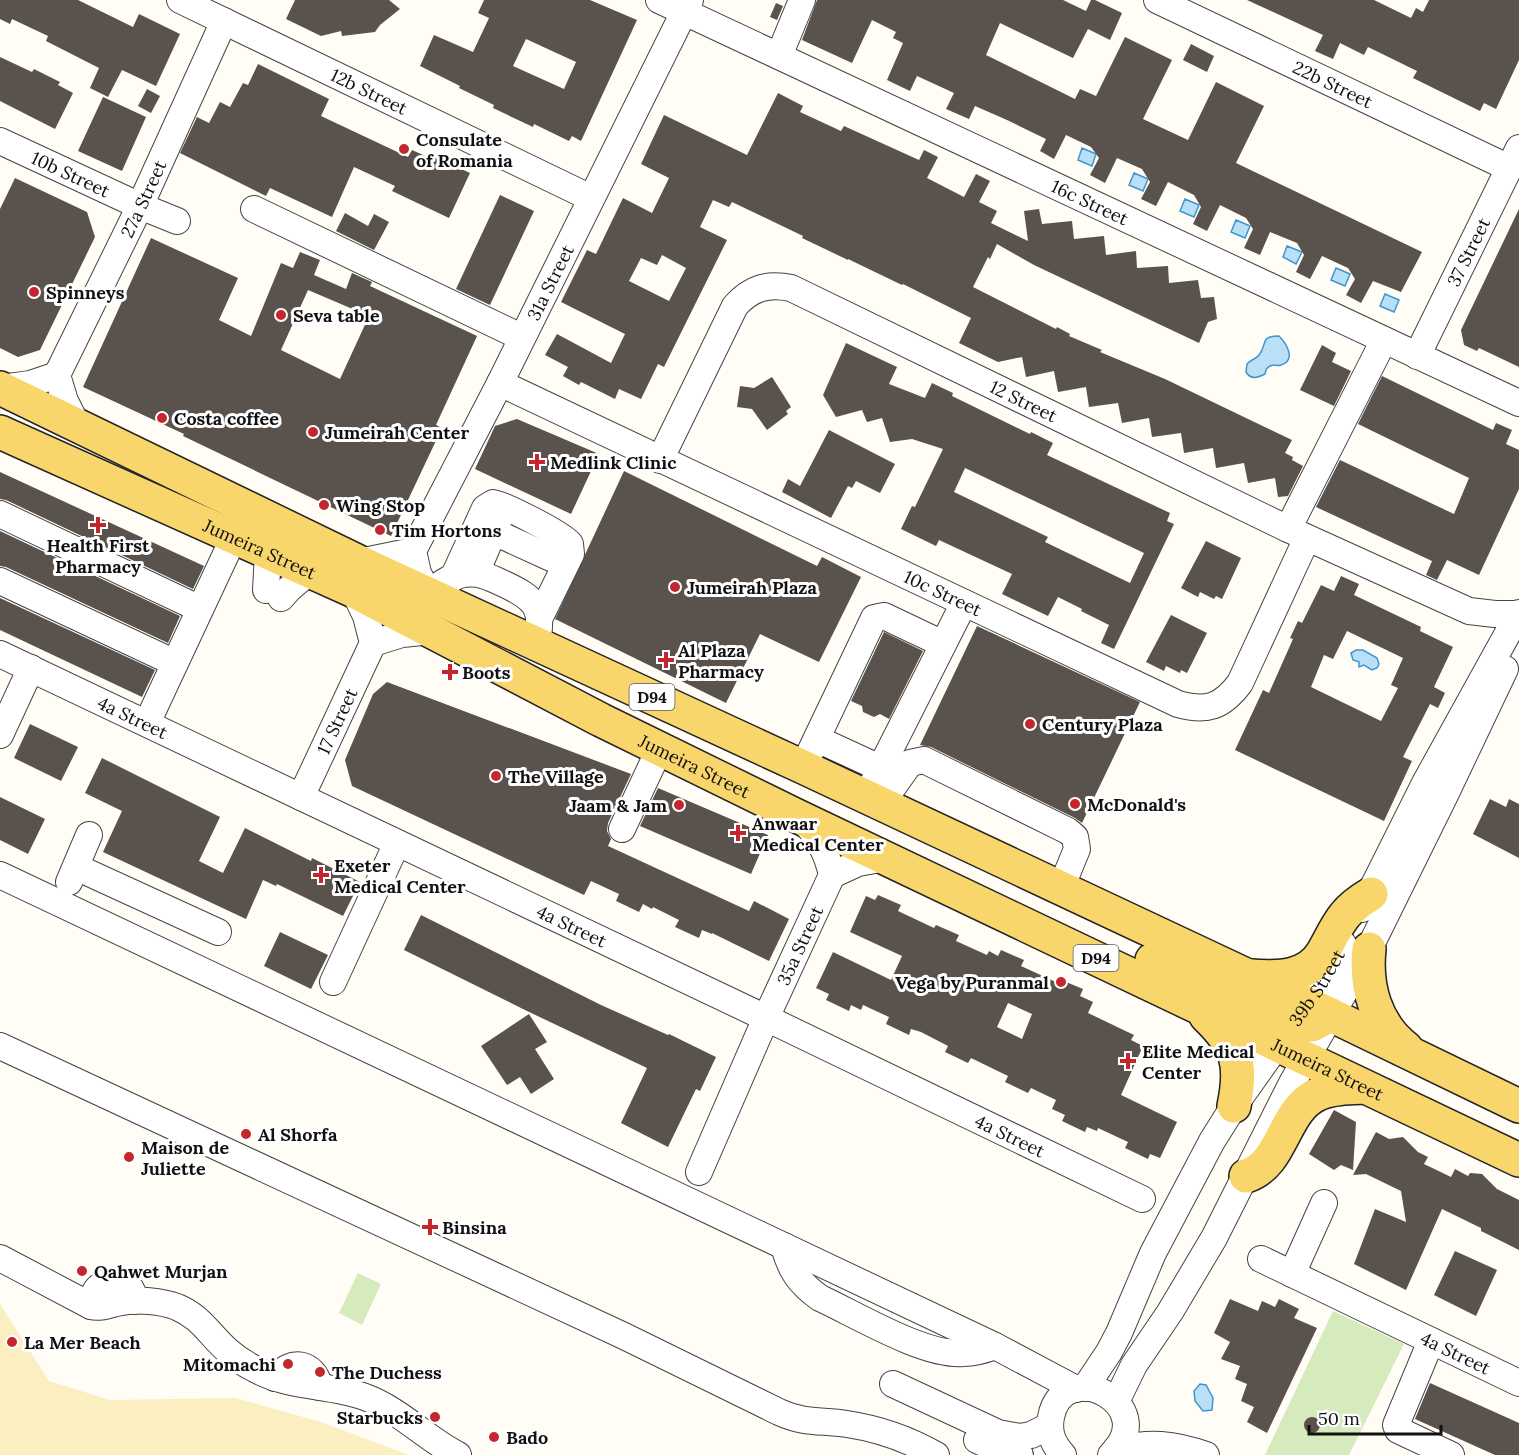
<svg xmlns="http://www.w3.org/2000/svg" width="1519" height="1455" font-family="Lora,serif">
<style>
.green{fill:#d5ebbd}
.sand{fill:#fbeec1}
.water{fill:#b9e0f7;stroke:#3f96cf;stroke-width:1.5}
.building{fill:#5a524d;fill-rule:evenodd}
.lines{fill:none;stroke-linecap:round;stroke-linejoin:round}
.minor-casing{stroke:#444;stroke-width:28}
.major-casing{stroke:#222;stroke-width:36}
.minor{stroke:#fff;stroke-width:26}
.major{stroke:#f9d66b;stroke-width:33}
.poi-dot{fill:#c4262e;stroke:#fff;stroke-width:2}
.labels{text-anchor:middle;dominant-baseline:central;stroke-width:6;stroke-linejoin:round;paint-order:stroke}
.shield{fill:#fff;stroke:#585858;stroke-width:1.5}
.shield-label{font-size:16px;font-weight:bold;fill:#111}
.street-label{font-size:18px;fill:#111;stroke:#fff}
.poi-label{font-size:18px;font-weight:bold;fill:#111;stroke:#fff;text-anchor:start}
</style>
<rect width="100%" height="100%" fill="#fffdf5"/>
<!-- green -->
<path class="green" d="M358 1273 381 1284 362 1325 339 1313Z
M1333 1311 1404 1344 1349 1455H1265Z"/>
<!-- sand -->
<path class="sand" d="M0 1304 49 1381 110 1400 235 1398 321 1422 409 1455H0Z"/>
<!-- water -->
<path class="water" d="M1082 148 1096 154 1092 166 1078 160Z
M1134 173 1148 179 1143 191 1129 185Z
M1185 199 1199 205 1194 217 1180 211Z
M1236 220 1250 226 1245 238 1231 232Z
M1287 246 1302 252 1296 264 1283 257Z
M1336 268 1350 274 1345 286 1331 280Z
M1385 294 1399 300 1394 312 1380 306Z
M1279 336C1286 343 1297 360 1281 365 1275 367 1276 363 1270 366 1266 368 1266 370 1265 374 1257 378 1251 380 1246 372L1247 364C1250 360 1256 359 1259 355 1268 344 1259 336 1279 336Z
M1356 650H1363L1377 658 1379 664 1377 668 1372 670 1364 665 1359 667V662L1353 660 1351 653Z
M1200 1384 1206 1385 1213 1398 1212 1410 1203 1411 1195 1401 1194 1391Z"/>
<!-- building -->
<path class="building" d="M0 0H78L133 27 139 14 180 34 156 86 122 70 108 97 90 88 99 68 46 41 48 36 12 19 10 24 0 19Z
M295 0H389L400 9 380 25 375 32 342 36 341 31 321 36 286 19Z
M484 0H590L637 20 581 141 572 136 569 141 534 124 533 127 493 108 494 105 459 88 460 86 420 66 434 35 473 52 489 18 478 13ZM526 39 576 62 564 89 513 66Z
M817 0H1063L1086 11 1091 0H1095L1122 13 1110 40 1088 29 1073 58 1000 23 986 55 1075 99 1080 89 1096 96 1125 37 1172 60 1143 119 1188 140 1216 82 1264 106 1236 163 1422 252 1401 292 1373 281 1361 303 1346 295 1355 279 1348 268 1322 256 1310 279 1296 272 1304 255 1297 243 1270 232 1260 255 1244 248 1253 229 1246 218 1220 205 1207 231 1193 224 1201 207 1194 195 1168 182 1156 206 1141 199 1150 182 1142 169 1117 158 1105 183 1090 175 1099 158 1091 147 1066 135 1054 159 1040 151 1046 139 1007 120 975 106 969 119 946 109 954 93 917 76 910 91 887 80 903 43 893 38 896 32 872 20 852 63 802 40Z
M1247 0H1374L1411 18 1416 8 1423 12 1429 0H1519V60L1496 109 1484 103 1480 111 1413 78 1417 71 1368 47 1364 55 1340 43 1333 59 1315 51 1323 35Z
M776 3 783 6 777 20 770 17Z
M1191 44 1214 56 1207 72 1183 60Z
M0 57 32 72 34 69 60 82 58 85 73 93 55 129 0 101Z
M258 64 329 99 321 116 408 157 412 150 432 159 433 156 470 173 449 218 392 191 395 186 354 167 332 217 270 188 266 196 180 153 197 117 209 123 220 102 230 107 243 83 248 85Z
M147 89 160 96 151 113 138 106Z
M778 93 803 106 800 112 841 131 844 126 919 160 924 150 938 157 927 178 964 197 976 174 990 181 979 202 997 211 991 223 1028 241 1024 211 1039 209 1042 224 1072 221 1074 239 1104 236 1106 255 1136 251 1137 268 1168 266 1169 283 1198 280 1201 298 1214 297 1217 319 1208 322 1199 343 1034 265 997 244 990 259 988 257 973 287 1056 329 1057 327 1070 334 1069 336 1102 350 1100 352 1165 379 1292 440 1285 453 1293 457 1292 460 1303 466 1288 496 1278 497 1275 478 1248 483 1244 463 1216 468 1213 448 1184 453 1181 433 1152 437 1149 418 1122 423 1118 403 1089 407 1086 387 1058 392 1054 371 1026 377 1022 357 998 362 959 343 971 318 903 284 902 285 848 259V260L802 238 803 236 732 202 729 207 713 200 700 227 727 240 664 367 658 364 641 399 619 389 615 399 581 382 579 385 563 376 568 367 545 355 557 334 611 363 625 334 561 302 587 250 596 254 623 198 652 213 669 178 641 164 664 115 747 155ZM662 255 686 268 669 301 629 281 641 258 657 265Z
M103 97 146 117 122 171 78 151Z
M15 178 87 212 95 237 40 350 18 357 0 348V209Z
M500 195 534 211 490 305 456 289Z
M1519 209V367L1479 348 1477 351 1464 345 1461 330Z
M345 213 368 226 374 214 389 222 374 250 336 231Z
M151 238 238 278 219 320 251 336 281 263 293 268 300 252 320 260 314 275 346 289 352 273 372 282 370 286 477 336 436 425 442 428 391 536 183 436 184 434 83 387ZM308 290 369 316 340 379 281 350Z
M846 343 897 367 889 384 925 398 932 383 953 393 952 396 1030 434 1031 432 1053 443 1047 455 1170 513 1167 521 1174 524 1114 649 1101 643 1109 625 1081 611 1082 609 1058 597 1048 616 1002 594 1012 574 939 540 936 546 901 529 912 506 915 507 943 449 912 439 890 442 882 418 867 422 862 410 836 417 823 395ZM965 468 1144 553 1130 583 1045 542 1048 537 954 492Z
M1322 345 1336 353 1332 362 1351 371 1334 406 1300 390Z
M1382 376 1493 430 1496 423 1512 430 1506 444 1519 450V489L1479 575 1447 560 1437 580 1426 575 1432 561 1316 507 1340 460 1454 514 1469 478 1358 424Z
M772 377 791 407 786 411 788 414 767 430 752 409 737 407 740 386 754 388Z
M517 419 599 454 571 514 475 469 495 426Z
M829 430 895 464 880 493 856 481 852 488 848 486 831 518 782 492 788 479 800 486Z
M624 471 817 566 822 557 861 577 819 662 760 634 726 703 555 619Z
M0 472 204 566 193 589 6 500 0 499Z
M0 531 180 616 168 643 6 567 0 566Z
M1206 541 1241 558 1222 599 1216 596 1214 599 1200 592 1198 597 1181 588Z
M1341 576 1359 584 1354 595 1421 627 1420 631 1453 647 1434 687 1445 693 1438 708 1430 704 1403 757 1412 761 1384 821 1235 750 1263 690 1269 693 1293 639 1290 638 1298 621 1302 623 1321 585 1334 591ZM1347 631 1403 658 1391 685 1398 688 1381 721 1311 687 1324 655 1333 659Z
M0 598 155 670 142 697 0 630Z
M1171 615 1207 633 1187 673 1181 670 1180 673 1166 666 1164 671 1146 662Z
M977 626 1140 702 1082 823 1075 818 931 747 920 745Z
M884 632 923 651 889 719 880 714 874 717 863 712 862 706 851 701Z
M387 682 631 774 608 823 607 831 611 839 608 846 749 911 754 901 789 919 769 961 712 933V934L702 930 699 938 675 927 679 920 653 907 652 909 643 904 639 912 616 901 619 894 591 881 584 895 352 786 345 760 373 694Z
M30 724 78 747 61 781 14 758Z
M102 758 220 817 199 861 223 873 245 828 311 861 312 858 360 882 343 916 277 884 276 886 263 880 246 919 103 852 122 811 85 793Z
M658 788 768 835 751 874 640 826Z
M0 797 45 819 28 854 0 840Z
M1490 799 1506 807 1509 799 1519 804V858L1473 834Z
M878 895 901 905 898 911 934 928 936 925 959 935 956 941 987 955 989 951 998 956 1001 950 1024 960 1021 966 1058 983 1059 979 1083 989 1080 996 1093 1002 1088 1013 1134 1035 1131 1040 1143 1046 1121 1095 1177 1122 1160 1158 1150 1154 1148 1159 1125 1148 1128 1142 1098 1128 1097 1131 1087 1127 1085 1132 1062 1121 1065 1115 1052 1109 1056 1100 1031 1088 1028 1093 1005 1082 1008 1076 971 1058 968 1063 945 1052 948 1046 921 1032 911 1029 909 1035 886 1024 889 1017 863 1005 861 1010 851 1005 849 1011 826 1000 829 994 816 988 833 952 891 980 902 956 850 932 866 896 875 900ZM1008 1003 1032 1014 1022 1039 997 1027Z
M421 915 601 1005 668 1035 669 1034 716 1057 700 1091 696 1089 668 1147 621 1123 647 1068 527 1011 404 950Z
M280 932 328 955 311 989 264 966Z
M529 1014 547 1042 535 1049 554 1079 531 1094 520 1077 507 1085 481 1046Z
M1334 1110 1356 1122 1353 1170 1341 1165 1334 1170 1309 1154Z
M1376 1132 1389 1139 1403 1137 1418 1152 1428 1157 1424 1164 1451 1177 1455 1169 1468 1176 1470 1173 1482 1174 1497 1189 1519 1200V1250L1481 1231V1228L1442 1209 1406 1290 1354 1264 1375 1209 1406 1222 1401 1191 1366 1174 1353 1175Z
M1455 1251 1497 1270 1476 1316 1434 1295Z
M1230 1299 1258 1311 1262 1301 1275 1307 1279 1299 1299 1309 1294 1318 1317 1328 1267 1433 1247 1422 1254 1407 1241 1401 1247 1384 1235 1379 1240 1366 1221 1359 1230 1342 1214 1333Z
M1430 1383 1519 1423V1455H1495L1415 1419Z
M1304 1425a8 8 0 1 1 16 0a8 8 0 1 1-16 0Z"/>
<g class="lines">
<!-- minor casing -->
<g class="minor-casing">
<g id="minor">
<path id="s1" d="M180 0 591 198"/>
<path id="s2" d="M659 0 1519 403"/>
<path id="s3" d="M1157 0 1509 168"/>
<path d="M779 56 802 0"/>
<path id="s4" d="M0 141 140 206 177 221"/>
<path d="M254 209 521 337"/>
<path id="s5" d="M1417 356 1519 148"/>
<path d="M57 375 65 401 77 425"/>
<path id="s6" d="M500 383 1178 704C1207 712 1222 707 1240 683L1307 538"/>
<path id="s7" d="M1 388 30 384 57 375 140 206 224 21"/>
<path id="s8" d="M660 460 735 306C751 288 768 283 791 288L1288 529 1469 611 1495 614H1518"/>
<path d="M0 514 200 609"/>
<path d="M1288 529 1384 340"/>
<path d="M494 532 551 558"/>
<path d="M359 562 413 551"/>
<path d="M476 573 504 507"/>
<path d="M453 578 485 508 493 503C505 505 564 535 570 544L571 554 539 619"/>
<path d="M0 581 175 663"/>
<path d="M266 590 268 553"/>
<path d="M281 598 290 588 310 571"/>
<path d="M373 643 402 634 432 631"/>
<path id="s9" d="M536 644C546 607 533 597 502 583 489 577 479 572 465 574 452 575 439 585 428 593L418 573 413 551 500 383 690 0"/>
<path id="s10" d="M0 654 766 1018 1142 1199"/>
<path d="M147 723 234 537"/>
<path d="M0 735 31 668"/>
<path d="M817 739 880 768"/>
<path d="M803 767 874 618 884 616 943 644"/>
<path id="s11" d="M301 797 373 643 366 616 354 591"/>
<path d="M866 797 964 603"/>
<path d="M881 804 910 763 924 760 930 763 1068 831 1075 837 1077 849 1061 888"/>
<path d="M803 821C819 836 827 853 832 875"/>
<path d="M622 829 660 748"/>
<path d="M76 867 218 932"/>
<path d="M0 875 995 1346 1076 1389"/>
<path d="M832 875 858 863 886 858"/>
<path d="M69 882 89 835"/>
<path d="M1362 909 1425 783 1519 613"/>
<path d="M333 982 397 843"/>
<path d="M0 1046 624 1336 779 1412C805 1424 821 1420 847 1424 880 1429 908 1439 936 1455"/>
<path id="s12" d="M699 1172 766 1018 832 875"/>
<path d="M784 1246C790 1270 800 1284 820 1298 857 1315 924 1356 963 1353 974 1353 985 1350 995 1346"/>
<path d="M0 1258 91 1306C102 1309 111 1303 122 1302 138 1299 161 1301 177 1307 201 1317 209 1334 228 1351 236 1358 245 1364 255 1369 289 1388 329 1384 365 1397 400 1410 425 1438 458 1455"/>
<path id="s13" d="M1261 1259 1519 1383"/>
<path d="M1292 1274 1324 1203"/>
<path d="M91 1306C92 1302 93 1296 95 1292 101 1280 121 1278 130 1288 133 1291 134 1297 135 1301"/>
<path d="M1431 1341 1396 1425 1398 1430 1451 1455"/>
<path d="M275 1378C292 1358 313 1362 320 1387"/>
<path d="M893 1384 998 1433 1020 1437 1031 1435 1049 1426"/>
<path id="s14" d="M1085 1388 1109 1352 1119 1333 1153 1253 1212 1141 1234 1106 1320 985 1343 944"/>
<path d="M1116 1402 1134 1365 1170 1312 1214 1238 1292 1083 1369 949 1445 795 1505 669"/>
<path d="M977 1440 1007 1454 1020 1455"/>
<path d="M1116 1449C1151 1442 1172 1443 1206 1455"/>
<path d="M1063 1455C1053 1444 1048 1433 1051 1417 1063 1354 1163 1405 1111 1455"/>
</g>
</g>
<!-- major casing -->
<g class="major-casing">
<g id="major">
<path d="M0 388 359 562 803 767 1331 1015 1519 1106"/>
<path id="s15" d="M0 432 354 591 601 720 799 817 1519 1160"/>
<path d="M1369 949C1365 986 1375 1024 1406 1048"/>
<path d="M1152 960 1291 1025H1312L1331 1015"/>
<path d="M1251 976C1278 978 1308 978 1323 952 1330 940 1336 926 1345 915 1352 906 1361 900 1371 894"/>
<path d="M1206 1016C1237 1046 1243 1063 1234 1106"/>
<path d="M1246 1176C1284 1164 1282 1110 1318 1094 1332 1087 1349 1088 1364 1087"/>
</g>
</g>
<!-- minor -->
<use href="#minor" class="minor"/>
<!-- major -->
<use href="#major" class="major"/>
</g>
<!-- markers -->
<g class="poi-dot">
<circle cx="404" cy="149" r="6"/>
<circle cx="34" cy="292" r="6"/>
<circle cx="281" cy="315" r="6"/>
<circle cx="162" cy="418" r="6"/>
<circle cx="313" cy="432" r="6"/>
<path d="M534 453h6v6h6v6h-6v6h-6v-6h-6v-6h6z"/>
<circle cx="324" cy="505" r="6"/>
<path d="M95 516h6v6h6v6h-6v6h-6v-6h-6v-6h6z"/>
<circle cx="380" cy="530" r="6"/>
<circle cx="675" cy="587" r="6"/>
<path d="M663 651h6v6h6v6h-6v6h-6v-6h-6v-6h6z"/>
<path d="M447 663h6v6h6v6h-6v6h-6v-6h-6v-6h6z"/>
<circle cx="1030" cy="724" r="6"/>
<circle cx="496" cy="776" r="6"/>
<circle cx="1075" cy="804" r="6"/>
<circle cx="679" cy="805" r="6"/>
<path d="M735 824h6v6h6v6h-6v6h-6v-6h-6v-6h6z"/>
<path d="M318 866h6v6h6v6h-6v6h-6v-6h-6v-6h6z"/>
<circle cx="1061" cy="982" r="6"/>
<path d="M1125 1052h6v6h6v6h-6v6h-6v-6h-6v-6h6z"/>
<circle cx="246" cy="1134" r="6"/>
<circle cx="129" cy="1157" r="6"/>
<path d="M427 1218h6v6h6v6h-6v6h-6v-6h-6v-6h6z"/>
<circle cx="82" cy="1271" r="6"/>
<circle cx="12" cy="1342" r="6"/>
<circle cx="288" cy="1364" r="6"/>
<circle cx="320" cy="1372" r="6"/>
<circle cx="435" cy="1417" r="6"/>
<circle cx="494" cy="1437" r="6"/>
</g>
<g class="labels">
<!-- shield labels -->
<g class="shield">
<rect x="629.5" y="684" width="45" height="26" rx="4.5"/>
<rect x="1073.5" y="945" width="45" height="26" rx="4.5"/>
</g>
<g class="shield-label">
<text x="652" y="697">D94</text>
<text x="1096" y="958">D94</text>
</g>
<!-- street labels -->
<g class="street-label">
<text stroke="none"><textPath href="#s3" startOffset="195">22b Street</textPath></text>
<text stroke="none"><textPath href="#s1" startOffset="210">12b Street</textPath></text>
<text stroke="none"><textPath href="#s4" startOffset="78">10b Street</textPath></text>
<text stroke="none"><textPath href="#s7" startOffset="254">27a Street</textPath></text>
<text stroke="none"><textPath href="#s2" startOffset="476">16c Street</textPath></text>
<text stroke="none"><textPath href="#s5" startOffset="116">37 Street</textPath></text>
<text stroke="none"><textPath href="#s9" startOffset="507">31a Street</textPath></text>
<text stroke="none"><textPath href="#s8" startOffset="492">12 Street</textPath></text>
<text stroke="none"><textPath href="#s15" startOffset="285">Jumeira Street</textPath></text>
<text stroke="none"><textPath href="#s6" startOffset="490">10c Street</textPath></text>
<text stroke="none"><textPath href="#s10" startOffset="147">4a Street</textPath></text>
<text stroke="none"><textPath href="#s11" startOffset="84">17 Street</textPath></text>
<text stroke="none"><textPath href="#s15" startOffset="771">Jumeira Street</textPath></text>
<text stroke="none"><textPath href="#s10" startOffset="633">4a Street</textPath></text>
<text stroke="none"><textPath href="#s12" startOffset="248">35a Street</textPath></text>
<text stroke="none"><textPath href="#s14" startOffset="464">39b Street</textPath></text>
<text stroke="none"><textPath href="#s15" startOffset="1473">Jumeira Street</textPath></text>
<text stroke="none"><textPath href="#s10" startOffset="1119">4a Street</textPath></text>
<text stroke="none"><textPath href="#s13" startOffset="216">4a Street</textPath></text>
</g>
<!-- poi labels -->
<g class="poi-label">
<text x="416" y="139">Consulate<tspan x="416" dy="21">of Romania</tspan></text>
<text x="46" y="292">Spinneys</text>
<text x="293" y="315">Seva table</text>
<text x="174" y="418">Costa coffee</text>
<text x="325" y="432">Jumeirah Center</text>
<text x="550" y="462">Medlink Clinic</text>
<text x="336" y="505">Wing Stop</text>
<text x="392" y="530">Tim Hortons</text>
<text x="98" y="545" text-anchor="middle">Health First<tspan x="98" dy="21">Pharmacy</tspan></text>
<text x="687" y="587">Jumeirah Plaza</text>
<text x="678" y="650">Al Plaza<tspan x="678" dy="21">Pharmacy</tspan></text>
<text x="462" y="672">Boots</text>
<text x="1042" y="724">Century Plaza</text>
<text x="508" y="776">The Village</text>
<text x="1087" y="804">McDonald's</text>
<text x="667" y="805" text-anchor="end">Jaam &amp; Jam</text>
<text x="752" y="823">Anwaar<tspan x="752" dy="21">Medical Center</tspan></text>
<text x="334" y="865">Exeter<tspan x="334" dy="21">Medical Center</tspan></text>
<text x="1049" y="982" text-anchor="end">Vega by Puranmal</text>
<text x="1142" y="1051">Elite Medical<tspan x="1142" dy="21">Center</tspan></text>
<text x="258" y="1134">Al Shorfa</text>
<text x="141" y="1147">Maison de<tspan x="141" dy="21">Juliette</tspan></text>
<text x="442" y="1227">Binsina</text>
<text x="94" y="1271">Qahwet Murjan</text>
<text x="24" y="1342">La Mer Beach</text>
<text x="276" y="1364" text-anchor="end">Mitomachi</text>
<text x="332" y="1372">The Duchess</text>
<text x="423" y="1417" text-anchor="end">Starbucks</text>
<text x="506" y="1437">Bado</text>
</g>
</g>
<!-- scale -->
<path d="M1309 1425v9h132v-9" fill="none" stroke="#111111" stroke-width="3"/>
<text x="1318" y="1425" font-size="18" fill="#111111" stroke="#ffffff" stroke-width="4.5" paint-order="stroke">50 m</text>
</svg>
